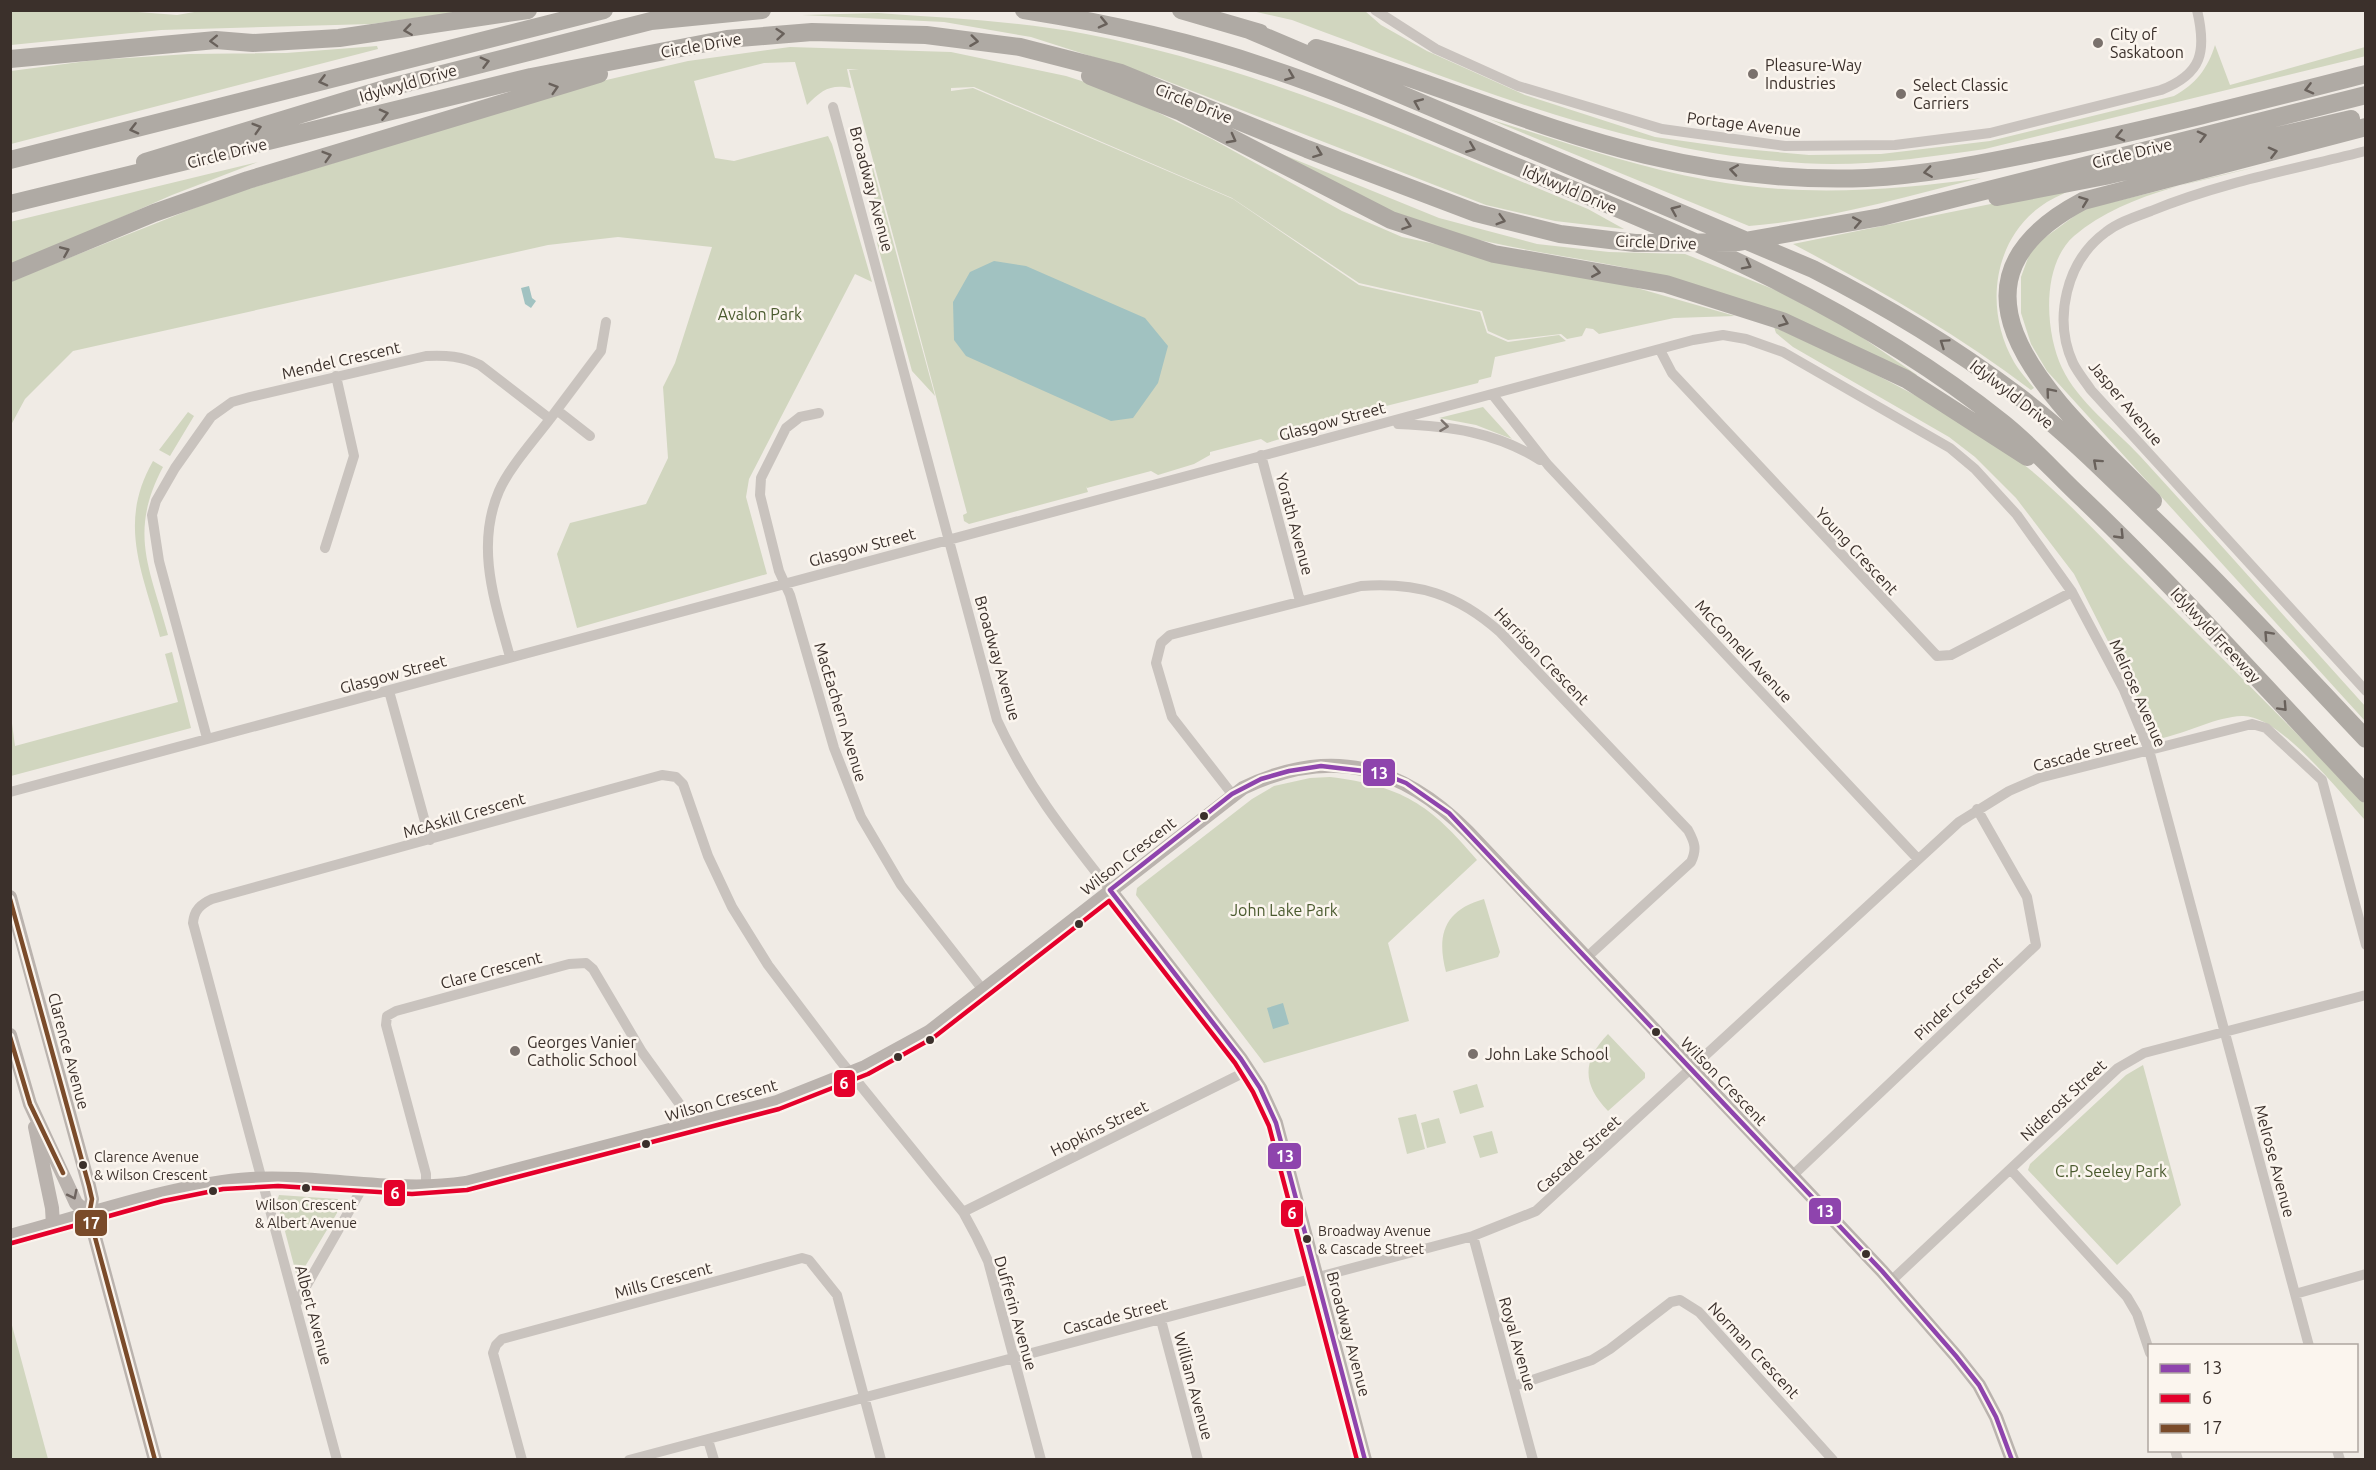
<svg xmlns="http://www.w3.org/2000/svg" width="2376" height="1470" font-family="Ubuntu,sans-serif">
<style>
.green{fill:#d1d6bf}
.water{fill:#a1c2c1}
.lines{fill:none;stroke-linecap:round;stroke-linejoin:round}
.street{stroke:#c9c3be;stroke-width:10}
.secondary{stroke:#bab3ae;stroke-width:14}
.highway{stroke:#afaaa4;stroke-width:18}
.bus-1-casing{stroke:#fbf5ee;stroke-width:9}
.bus-2-casing{stroke:#fbf5ee;stroke-width:9}
.bus-3-casing{stroke:#fbf5ee;stroke-width:9}
.bus-1{stroke:#8e44ad;stroke-width:4.5}
.bus-2{stroke:#e4002b;stroke-width:4.5}
.bus-3{stroke:#7a4b2a;stroke-width:4.5}
.oneway{stroke:#69615b}
.oneway2{stroke:#7b726d}
.oneway3{stroke:#6e645f}
.poi-dot{fill:#7a716c;stroke:#fbf5ee;stroke-width:2}
.bus-dot{fill:#3b302b;stroke:#fbf5ee;stroke-width:2}
.labels{text-anchor:middle;dominant-baseline:central;stroke-width:5;stroke-linejoin:round;paint-order:stroke}
.bus-label{font-size:14px;fill:#3b302b;stroke:#fbf5ee;text-anchor:start}
.poi-label{font-size:16px;fill:#3b302b;stroke:#fbf5ee;text-anchor:start}
.street-label{font-size:16px;fill:#3b302b;stroke:#fbf5ee}
.park-label{font-size:16px;fill:#4a5a2e;stroke:#fbf5ee}
.line-badge{stroke:#fbf5ee;stroke-width:2}
.badge-label{font-size:16px;text-anchor:middle;font-weight:bold;fill:#fff}
</style>
<rect width="100%" height="100%" fill="#f0ebe5"/>
<!-- green -->
<path class="green" d="M112 10 177 15 206 10 466 11 371 24 161 30 11 45 10 11Z
M1252 11H1365L1381 25 1427 51 1525 95 1655 137 1733 148 1809 155 1881 154 1990 141 2174 96C2196 84 2208 68 2215 45L2230 85 2365 47 2366 56 1985 149C1935 156 1883 164 1832 164 1643 161 1467 85 1292 20Z
M878 13C947 18 1017 21 1086 34 1261 68 1424 142 1588 209L1624 229 1555 221 1486 205 1159 78 1031 37 944 22 802 15Z
M377 46 378 49 11 144V71L95 60 189 54 286 53Z
M790 47 951 52 1066 76 1116 92 1212 139 1342 211 1402 237 1616 282 1735 316 1674 318 1599 334 1593 329 1586 328 1582 336 1567 339 1561 334 1508 340 1488 331 1482 311 1359 283 1232 198 974 87 951 88V91L973 88 1233 199 1359 285 1480 312 1487 333 1508 342 1559 335 1566 341 1495 357 1491 377 1479 380 1478 383 1386 406 1384 410 1367 411 1360 417 1348 416 1330 421 1322 427 1315 424 1306 431 1267 443 1261 439 1210 452V455L1194 464 1158 475 1151 471 1087 488 1086 486 1088 492 969 524 964 521 963 515 967 513 849 70H859L847 69 851 88C830 84 822 90 807 105L795 62 764 63 694 81 715 158 734 161 828 136 832 144 872 282 855 274 749 479 746 497 767 574 577 628 557 554 570 523 646 504 668 458 663 387 675 363 712 247 618 237 548 245 73 351 25 399 11 425V281L222 197 602 81 688 61Z
M1489 119C1562 141 1634 167 1708 180 1797 197 1892 191 1981 178 1904 197 1827 220 1749 226Z
M1250 141 1439 218 1537 244 1609 252 1685 254 1778 291 1850 329 1917 375 1915 377C1833 334 1748 297 1658 275 1576 255 1483 248 1405 218 1353 197 1300 166 1250 141Z
M2281 161C2214 178 2128 190 2074 236 2041 265 2045 332 2062 368 2078 402 2115 429 2140 456 2216 539 2290 623 2365 706V721L2047 371 2031 344 2021 313V277L2032 247 2084 209Z
M258 162 172 195 11 266 10 222Z
M872 164 935 396 912 371 877 243Z
M2080 186C2069 191 2057 196 2047 202 1993 236 1983 308 2014 362 2019 371 2027 379 2034 388L2031 390C1956 333 1876 288 1793 244Z
M1774 327C1855 364 1934 400 2006 451 2055 486 2096 533 2139 575 2215 651 2291 727 2365 804V820C2340 793 2279 714 2242 716 2216 717 2189 732 2163 738L2155 734 2074 574 2016 498 1975 457 1949 437 1793 347 1776 333Z
M1483 407 1512 439 1476 425 1439 418Z
M188 412 194 416 170 456 159 450Z
M153 461 163 467C128 533 150 568 168 635L160 637C143 572 117 524 153 461Z
M172 652 191 728 11 776V716L15 746 178 702 165 654Z
M1330 777C1402 786 1430 804 1477 860L1388 943 1409 1021 1264 1063 1136 895 1137 888 1252 799 1274 786 1310 778Z
M1484 899 1500 952 1498 957 1446 972C1436 934 1445 910 1484 899Z
M1608 1034 1645 1073V1078L1608 1111C1582 1084 1582 1061 1608 1034Z
M2143 1065 2181 1205 2117 1265 2028 1170 2030 1164 2126 1075Z
M1477 1084 1484 1107 1460 1114 1453 1091Z
M1416 1114 1425 1149 1407 1154 1398 1118Z
M1439 1118 1446 1143 1427 1148 1421 1123Z
M1492 1131 1498 1153 1480 1158 1473 1136Z
M279 1195 338 1199 337 1213 300 1275 296 1273 277 1201Z
M10 1318 48 1459H11Z"/>
<!-- water -->
<path class="water" d="M994 261 1026 266 1145 318 1168 346 1158 383 1133 418 1111 421 966 356 954 340 953 302 970 272Z
M529 286 532 298 536 301 531 308 525 304 521 288Z
M1283 1003 1289 1024 1273 1029 1267 1008Z"/>
<g class="lines">
<!-- street -->
<path class="street" d="M1375 10 1436 49 1518 86 1662 129 1785 146 1895 145 1990 133 2161 90C2202 74 2207 52 2197 10
M833 107 997 720C1028 787 1065 833 1110 890
M2366 151C2294 169 2219 183 2151 211 2135 217 2119 222 2106 232 2066 261 2053 319 2073 363 2078 373 2085 381 2091 390L2366 691
M1660 350 1672 373 1937 656 1951 655 2072 592
M1492 394 1548 465 1917 858
M558 411 590 436
M819 413 800 417 786 428 761 478 760 495 779 571 790 595 834 748 861 817 901 885 983 990
M550 419 601 351 606 322
M1398 424C1449 426 1496 432 1540 460
M1261 455 1300 601
M325 548 354 456 336 376
M389 691 430 840
M207 738 159 561 152 515 156 501 175 468 211 417 232 402 250 397 426 356C446 355 462 356 480 365L550 419C534 440 509 468 499 491 475 547 495 602 510 657
M10 792 1693 340 1723 335 1746 339 1783 352 1950 448 1975 469 2017 515 2072 592 2124 690 2149 750 2309 1346
M1232 794 1172 717 1156 663 1161 643 1170 635 1361 586C1418 582 1457 594 1500 632L1688 830C1695 843 1697 849 1691 862L1586 958
M2011 1170 2127 1297 2137 1314 2150 1353
M1792 1176 2036 945 2027 897 1977 809
M426 1187V1174L386 1025 387 1016 396 1011 569 964 586 963 593 969 642 1052 694 1124
M963 1212 1249 1070
M1473 1236 1533 1460
M1891 1281 2118 1068 2144 1053 2366 995
M2295 1294 2366 1274
M296 1304 364 1185
M1161 1320 1198 1460
M1514 1386 1592 1360 1610 1349 1671 1302 1680 1300 1699 1312 1833 1460
M708 1440 714 1460
M2175 1450 2178 1460
M2337 1450 2340 1460
M337 1460 193 923C194 910 201 904 212 899L662 775 676 777 683 784 708 856 732 907 768 965 839 1059 963 1212 977 1238 988 1261 1041 1460
M522 1460 493 1353 496 1345 502 1339 802 1258 809 1260 837 1295 881 1460
M629 1460 1473 1236 1536 1211 1959 822 2009 791 2039 778 2252 724 2266 728 2322 780 2366 945"/>
<!-- secondary -->
<path class="secondary" d="M1110 890 1241 1059 1260 1088 1276 1123 1365 1460
M10 897 89 1186 92 1199 89 1215 155 1460
M10 1035 30 1104 76 1203 89 1215
M35 1127 52 1208 53 1225
M10 1236C86 1216 175 1184 251 1179 323 1175 394 1194 466 1183L777 1102 865 1067 929 1032 1243 788C1330 746 1402 765 1468 832L1882 1271 1956 1356 1979 1385 1996 1417 2012 1460"/>
<!-- highway -->
<path class="highway" d="M1024 10C1106 23 1186 40 1265 67 1348 94 1429 131 1510 164 1682 234 1856 305 2003 423 2032 446 2057 475 2084 500 2182 594 2273 696 2366 794
M1181 10 1260 33
M1249 30 1813 269C1884 305 1952 346 2017 395 2069 434 2114 481 2161 526 2232 595 2298 667 2366 739
M1316 48C1427 79 1533 128 1646 155 1717 172 1794 181 1867 178 1929 175 1989 162 2049 150 2155 128 2260 101 2366 74
M10 59 216 40 253 43 339 38 528 10
M1090 76 1181 112 1391 220 1494 254 1666 284 1782 321 1906 379 2027 457
M10 160 604 10
M145 162 387 88 651 21 762 10
M1997 197 2105 176 2351 119
M10 204 531 77 727 39 812 32 926 35 1020 47 1121 73 1307 149 1476 213 1560 234 1635 243 1739 242 1881 217 2366 95
M10 273 154 213 248 180 599 74
M2153 501C2074 417 1912 291 2083 201L2366 127"/>
<!-- bus-1 casing -->
<g class="bus-1-casing">
<path id="bus-1" d="M1365 1460 1276 1123 1260 1088 1241 1059 1110 890 1232 794 1261 779 1289 771 1321 766 1381 773 1406 783 1449 813 1882 1271 1956 1356 1979 1385 1996 1417 2012 1460"/>
</g>
<!-- bus-2 casing -->
<g class="bus-2-casing">
<path id="bus-2" d="M12 1243 163 1201 223 1189 278 1186 412 1194 467 1190 779 1109 868 1074 933 1038 1109 901 1235 1063 1253 1092 1269 1126 1357 1460"/>
</g>
<!-- bus-3 casing -->
<g class="bus-3-casing">
<path id="bus-3" d="M10 899 89 1186 92 1199 89 1215 155 1460
M10 1037 30 1104 63 1173"/>
</g>
<!-- bus-1 -->
<use href="#bus-1" class="bus-1"/>
<!-- bus-2 -->
<use href="#bus-2" class="bus-2"/>
<!-- bus-3 -->
<use href="#bus-3" class="bus-3"/>
</g>
<!-- one-way arrows -->
<defs><path id="oneway-chevron" d="M-2-3.5L2.5 0L-2 3.5" fill="none" stroke-width="1.6" stroke-linecap="round" stroke-linejoin="round" transform="scale(1.5)"/></defs>
<g class="oneway">
<use href="#oneway-chevron" transform="translate(1103 23) rotate(13)"/>
<use href="#oneway-chevron" transform="translate(408 30) rotate(172)"/>
<use href="#oneway-chevron" transform="translate(780 34) rotate(-5)"/>
<use href="#oneway-chevron" transform="translate(214 41) rotate(178)"/>
<use href="#oneway-chevron" transform="translate(974 41) rotate(7)"/>
<use href="#oneway-chevron" transform="translate(485 62) rotate(-15)"/>
<use href="#oneway-chevron" transform="translate(1290 76) rotate(22)"/>
<use href="#oneway-chevron" transform="translate(323 81) rotate(166)"/>
<use href="#oneway-chevron" transform="translate(554 88) rotate(-17)"/>
<use href="#oneway-chevron" transform="translate(2309 89) rotate(166)"/>
<use href="#oneway-chevron" transform="translate(1418 103) rotate(-157)"/>
<use href="#oneway-chevron" transform="translate(384 114) rotate(-14)"/>
<use href="#oneway-chevron" transform="translate(257 128) rotate(-17)"/>
<use href="#oneway-chevron" transform="translate(134 129) rotate(166)"/>
<use href="#oneway-chevron" transform="translate(2120 136) rotate(167)"/>
<use href="#oneway-chevron" transform="translate(2202 136) rotate(-14)"/>
<use href="#oneway-chevron" transform="translate(1232 139) rotate(28)"/>
<use href="#oneway-chevron" transform="translate(1471 148) rotate(22)"/>
<use href="#oneway-chevron" transform="translate(2273 152) rotate(-14)"/>
<use href="#oneway-chevron" transform="translate(1318 153) rotate(21)"/>
<use href="#oneway-chevron" transform="translate(327 156) rotate(-17)"/>
<use href="#oneway-chevron" transform="translate(1734 170) rotate(-171)"/>
<use href="#oneway-chevron" transform="translate(1928 172) rotate(172)"/>
<use href="#oneway-chevron" transform="translate(2084 201) rotate(-21)"/>
<use href="#oneway-chevron" transform="translate(1675 210) rotate(-157)"/>
<use href="#oneway-chevron" transform="translate(1501 220) rotate(16)"/>
<use href="#oneway-chevron" transform="translate(1857 222) rotate(-11)"/>
<use href="#oneway-chevron" transform="translate(1407 225) rotate(19)"/>
<use href="#oneway-chevron" transform="translate(65 251) rotate(-23)"/>
<use href="#oneway-chevron" transform="translate(1747 265) rotate(27)"/>
<use href="#oneway-chevron" transform="translate(1596 272) rotate(10)"/>
<use href="#oneway-chevron" transform="translate(1784 322) rotate(22)"/>
<use href="#oneway-chevron" transform="translate(1944 343) rotate(-146)"/>
<use href="#oneway-chevron" transform="translate(2050 392) rotate(-130)"/>
<use href="#oneway-chevron" transform="translate(2097 463) rotate(-138)"/>
<use href="#oneway-chevron" transform="translate(2120 535) rotate(46)"/>
<use href="#oneway-chevron" transform="translate(2268 635) rotate(-133)"/>
<use href="#oneway-chevron" transform="translate(2283 707) rotate(47)"/>
</g>
<use class="oneway2" href="#oneway-chevron" transform="translate(1444 426) rotate(7)"/>
<use class="oneway3" href="#oneway-chevron" transform="translate(73 1195) rotate(63)"/>
<!-- markers -->
<g class="poi-dot">
<circle cx="2098" cy="43" r="6"/>
<circle cx="1753" cy="74" r="6"/>
<circle cx="1901" cy="94" r="6"/>
<circle cx="515" cy="1051" r="6"/>
<circle cx="1473" cy="1054" r="6"/>
</g>
<g class="bus-dot">
<circle cx="1204" cy="816" r="5"/>
<circle cx="1079" cy="924" r="5"/>
<circle cx="1656" cy="1032" r="5"/>
<circle cx="930" cy="1040" r="5"/>
<circle cx="898" cy="1057" r="5"/>
<circle cx="646" cy="1144" r="5"/>
<circle cx="83" cy="1165" r="5"/>
<circle cx="306" cy="1188" r="5"/>
<circle cx="213" cy="1191" r="5"/>
<circle cx="1307" cy="1239" r="5"/>
<circle cx="1866" cy="1254" r="5"/>
</g>
<g class="labels">
<!-- bus labels -->
<g class="bus-label">
<text x="94" y="1157">Clarence Avenue<tspan x="94" dy="18">&amp; Wilson Crescent</tspan></text>
<text x="306" y="1205" text-anchor="middle">Wilson Crescent<tspan x="306" dy="18">&amp; Albert Avenue</tspan></text>
<text x="1318" y="1231">Broadway Avenue<tspan x="1318" dy="18">&amp; Cascade Street</tspan></text>
</g>
<!-- poi labels -->
<g class="poi-label">
<text x="2110" y="34">City of<tspan x="2110" dy="18">Saskatoon</tspan></text>
<text x="1765" y="65">Pleasure-Way<tspan x="1765" dy="18">Industries</tspan></text>
<text x="1913" y="85">Select Classic<tspan x="1913" dy="18">Carriers</tspan></text>
<text x="527" y="1042">Georges Vanier<tspan x="527" dy="18">Catholic School</tspan></text>
<text x="1485" y="1054">John Lake School</text>
</g>
<!-- street labels -->
<g class="street-label">
<text transform="translate(701 45) rotate(-10)">Circle Drive</text>
<text transform="translate(408 83) rotate(-16)">Idylwyld Drive</text>
<text transform="translate(1194 103) rotate(22)">Circle Drive</text>
<text transform="translate(1744 124) rotate(7)">Portage Avenue</text>
<text transform="translate(227 153) rotate(-14)">Circle Drive</text>
<text transform="translate(2132 153) rotate(-14)">Circle Drive</text>
<text transform="translate(872 189) rotate(75)">Broadway Avenue</text>
<text transform="translate(1570 189) rotate(23)">Idylwyld Drive</text>
<text transform="translate(1656 242) rotate(2)">Circle Drive</text>
<text transform="translate(341 360) rotate(-13)">Mendel Crescent</text>
<text transform="translate(2012 394) rotate(38)">Idylwyld Drive</text>
<text transform="translate(2126 403) rotate(50)">Jasper Avenue</text>
<text transform="translate(1332 421) rotate(-15)">Glasgow Street</text>
<text transform="translate(1295 524) rotate(75)">Yorath Avenue</text>
<text transform="translate(862 547) rotate(-15)">Glasgow Street</text>
<text transform="translate(1857 551) rotate(47)">Young Crescent</text>
<text transform="translate(2216 635) rotate(47)">Idylwyld Freeway</text>
<text transform="translate(1744 651) rotate(47)">McConnell Avenue</text>
<text transform="translate(1542 656) rotate(46)">Harrison Crescent</text>
<text transform="translate(998 658) rotate(74)">Broadway Avenue</text>
<text transform="translate(393 674) rotate(-15)">Glasgow Street</text>
<text transform="translate(2138 693) rotate(66)">Melrose Avenue</text>
<text transform="translate(841 712) rotate(73)">MacEachern Avenue</text>
<text transform="translate(2085 752) rotate(-15)">Cascade Street</text>
<text transform="translate(464 815) rotate(-16)">McAskill Crescent</text>
<text transform="translate(1128 856) rotate(-38)">Wilson Crescent</text>
<text transform="translate(491 970) rotate(-15)">Clare Crescent</text>
<text transform="translate(1958 998) rotate(-43)">Pinder Crescent</text>
<text transform="translate(69 1051) rotate(75)">Clarence Avenue</text>
<text transform="translate(1724 1081) rotate(46)">Wilson Crescent</text>
<text transform="translate(721 1100) rotate(-16)">Wilson Crescent</text>
<text transform="translate(2063 1100) rotate(-43)">Niderost Street</text>
<text transform="translate(1099 1128) rotate(-26)">Hopkins Street</text>
<text transform="translate(1578 1154) rotate(-42)">Cascade Street</text>
<text transform="translate(2275 1161) rotate(75)">Melrose Avenue</text>
<text transform="translate(663 1280) rotate(-15)">Mills Crescent</text>
<text transform="translate(1016 1313) rotate(74)">Dufferin Avenue</text>
<text transform="translate(314 1315) rotate(75)">Albert Avenue</text>
<text transform="translate(1115 1316) rotate(-14)">Cascade Street</text>
<text transform="translate(1349 1334) rotate(75)">Broadway Avenue</text>
<text transform="translate(1518 1344) rotate(74)">Royal Avenue</text>
<text transform="translate(1754 1350) rotate(47)">Norman Crescent</text>
<text transform="translate(1194 1386) rotate(75)">William Avenue</text>
</g>
<!-- park labels -->
<g class="park-label">
<text x="760" y="314">Avalon Park</text>
<text x="1284" y="910">John Lake Park</text>
<text x="2111" y="1171">C.P. Seeley Park</text>
</g>
</g>
<g class="line-badge">
<rect x="1362" y="758" width="34" height="29" rx="6" fill="#8e44ad"/>
<rect x="833" y="1069" width="23" height="29" rx="6" fill="#e4002b"/>
<rect x="1267" y="1142" width="35" height="28" rx="6" fill="#8e44ad"/>
<rect x="383" y="1179" width="23" height="28" rx="6" fill="#e4002b"/>
<rect x="1808" y="1197" width="34" height="28" rx="6" fill="#8e44ad"/>
<rect x="1280" y="1199" width="24" height="29" rx="6" fill="#e4002b"/>
<rect x="74" y="1209" width="34" height="28" rx="6" fill="#7a4b2a"/>
</g>
<g class="badge-label">
<text x="1379" y="779">13</text>
<text x="844" y="1089">6</text>
<text x="1285" y="1162">13</text>
<text x="395" y="1199">6</text>
<text x="1825" y="1217">13</text>
<text x="1292" y="1219">6</text>
<text x="91" y="1229">17</text>
</g>
<!-- border -->
<rect width="2376" height="1470" fill="none" stroke="#3b302b" stroke-width="24"/>
<!-- legend -->
<rect x="2148" y="1344" width="210" height="108" fill="#fbf5ee" stroke="#aea6a0" stroke-width="1.5"/>
<rect x="2160" y="1364" width="30" height="9" fill="#8e44ad" stroke="#aea6a0" stroke-width="1.5"/>
<text x="2202" y="1374" font-size="18" fill="#3b302b">13</text>
<rect x="2160" y="1394" width="30" height="9" fill="#e4002b" stroke="#aea6a0" stroke-width="1.5"/>
<text x="2202" y="1404" font-size="18" fill="#3b302b">6</text>
<rect x="2160" y="1424" width="30" height="9" fill="#7a4b2a" stroke="#aea6a0" stroke-width="1.5"/>
<text x="2202" y="1434" font-size="18" fill="#3b302b">17</text>
</svg>
